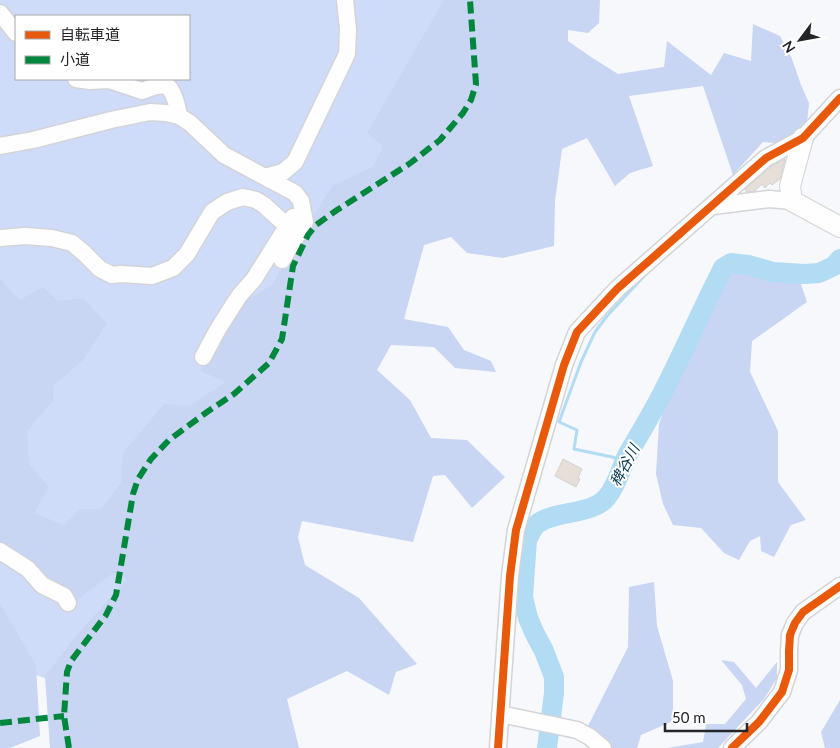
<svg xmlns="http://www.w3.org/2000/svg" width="840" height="748" font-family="Lato,'Noto Sans JP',sans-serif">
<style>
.green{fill:#cfdcf9;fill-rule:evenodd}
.forest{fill:#c8d5f3}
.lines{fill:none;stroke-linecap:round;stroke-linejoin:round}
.stream{stroke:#b2dbf4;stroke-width:3}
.river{stroke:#b2dbf4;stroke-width:20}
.building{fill:#e6dfd8;stroke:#d3d3d3}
.minor-casing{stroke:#d3d4d8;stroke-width:19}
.major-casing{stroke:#d3d4d8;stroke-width:22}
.minor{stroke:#fefeff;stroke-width:16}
.major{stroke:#fefeff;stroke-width:20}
.quiet{stroke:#00873e;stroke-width:6;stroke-dasharray:12 6;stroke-linecap:butt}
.cycleway-casing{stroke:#fff;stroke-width:11}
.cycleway{stroke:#e8590c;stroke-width:8}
.labels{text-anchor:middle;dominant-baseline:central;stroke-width:4;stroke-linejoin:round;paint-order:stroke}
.water-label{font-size:15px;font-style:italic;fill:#04374e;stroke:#fff}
</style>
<rect width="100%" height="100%" fill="#f7f8fc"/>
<!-- green -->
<path class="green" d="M0 0H454L386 160 238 381 145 576 55 682 17 668 0 652ZM16 16H189V79H16Z"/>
<!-- forest -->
<path class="forest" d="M444 0H600L599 23 588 33 568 30V41L591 57 618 74 664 67 667 41 711 75 724 53 751 61 753 24 780 36 792 59 801 85 809 103 807 124 786 144 763 142 733 175 703 86 629 96 653 166 630 173 615 186 587 138 562 149 555 201 554 246 503 258 467 253 451 237 424 245 404 319 448 327 464 350 491 361 496 372 455 368 434 347 391 345 377 370 410 400 431 438 467 440 505 477 472 508 445 475 433 476 413 542 302 521 298 537 305 565 359 598 417 664 396 672 389 695 347 671 287 699 299 748H50L45 676 75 637 127 579 112 574 73 603 57 585 5 550 0 544V279L20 300 43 287 58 301 83 298 107 323 84 359 53 386V401L27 431 29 464 49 487 34 513 64 525 80 509H101L121 483 123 453 164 404 189 406 226 382 200 371 237 306 272 285 332 186 374 166 383 146 367 133Z
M754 269 800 281 807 302 752 341 750 372 778 431V482L806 520 791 525 774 557 761 551 760 536 750 541 739 560 724 553 701 528 673 525 663 504 656 474 659 424 669 395 702 322 719 275Z
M654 582 657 626 673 681V721L641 735 637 748H610L588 726 628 647 629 587Z
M0 604 36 665 40 736 10 748H0Z
M721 660 734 662 756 688 777 662V678L764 699 718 748H667L703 742 706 724H725L746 699 742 685Z
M840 700V748H825L821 732Z"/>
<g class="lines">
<!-- stream -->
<path class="stream" d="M625 462 617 458 574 449 577 430 559 422 581 362 595 332 607 316 646 274"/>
<!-- river -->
<path class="river" d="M547 748 554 693V677L544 651 534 632 528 618 523 597 527 540C530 535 532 528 537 524 554 510 592 516 607 497 618 484 621 466 629 452 641 432 653 412 663 392 684 351 702 309 723 268L731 263 748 265 773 272 805 274 819 273 834 266 840 259"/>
</g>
<!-- building -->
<path class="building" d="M785 159 780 179 772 185 770 183 765 188 762 184 755 191 747 192 745 189 772 166Z
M563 459 582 469 578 478 580 479 576 487 555 476Z"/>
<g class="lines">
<!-- minor casing -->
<g class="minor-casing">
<path id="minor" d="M0 13 16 33
M76 79 90 81 109 80 142 91 156 86 167 85C175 94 177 105 179 116
M0 146 33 140 111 120 150 112 166 113 179 116 190 123 224 155 295 193 301 201 305 222 282 260
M265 177 283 172 295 162 347 54 348 29 345 0
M713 206 769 199 792 201
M0 238 25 236 52 238 72 243 84 253 100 269 112 275 121 274 152 276 173 268 187 254 212 212 227 202 243 197 256 200 264 205 287 226
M203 357 218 329 239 296 254 279 293 217
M0 551 28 569 42 585 64 596 68 603
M500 714 577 730 590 737 603 748
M498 748 510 576 516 530 564 365 577 332 617 289 766 158 803 138 840 98
M732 748 759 722 782 692 789 670V651L790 635 795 623 803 612 840 586"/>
</g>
<!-- major casing -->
<g class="major-casing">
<path id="major" d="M803 138 790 186 792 201 840 227"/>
</g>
<!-- minor -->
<use href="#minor" class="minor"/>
<!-- major -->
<use href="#major" class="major"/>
<!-- quiet -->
<path class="quiet" d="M0 723 64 716
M69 748 64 716 67 672 71 661 106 615 116 595 133 494 138 479 151 459 169 440 207 412 234 394 269 363 282 339 293 266 308 235 316 225 337 210 409 164 440 140 463 113 471 100 476 84 470 0"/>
<!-- cycleway casing -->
<g class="cycleway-casing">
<path id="cycleway" d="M498 748 510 576 516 530 564 365 577 332 617 289 766 158 803 138 840 98
M732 748 759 722 782 692 789 670V651L790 635 795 623 803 612 840 586"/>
</g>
<!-- cycleway -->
<use href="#cycleway" class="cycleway"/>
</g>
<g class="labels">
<!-- water labels -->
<g class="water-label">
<text transform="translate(624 465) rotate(-62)">稗谷川</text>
</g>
</g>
<!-- legend -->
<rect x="15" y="15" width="175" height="65" fill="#ffffff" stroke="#a7a8a9"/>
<rect x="25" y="31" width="25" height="8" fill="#e8590c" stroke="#a7a8a9"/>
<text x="60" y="40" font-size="15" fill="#232528">自転車道</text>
<rect x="25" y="56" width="25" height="8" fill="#00873e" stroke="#a7a8a9"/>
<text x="60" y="65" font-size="15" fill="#232528">小道</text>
<!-- north arrow -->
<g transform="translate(800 40) rotate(238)" stroke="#ffffff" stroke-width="4" paint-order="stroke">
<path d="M0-4L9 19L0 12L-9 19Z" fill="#232528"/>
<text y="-8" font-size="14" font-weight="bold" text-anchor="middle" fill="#232528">N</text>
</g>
<!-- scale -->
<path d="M665 723v8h82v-8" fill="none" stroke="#232528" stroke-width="2.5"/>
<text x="672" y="723" font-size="15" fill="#232528" stroke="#ffffff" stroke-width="4" paint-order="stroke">50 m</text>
</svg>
